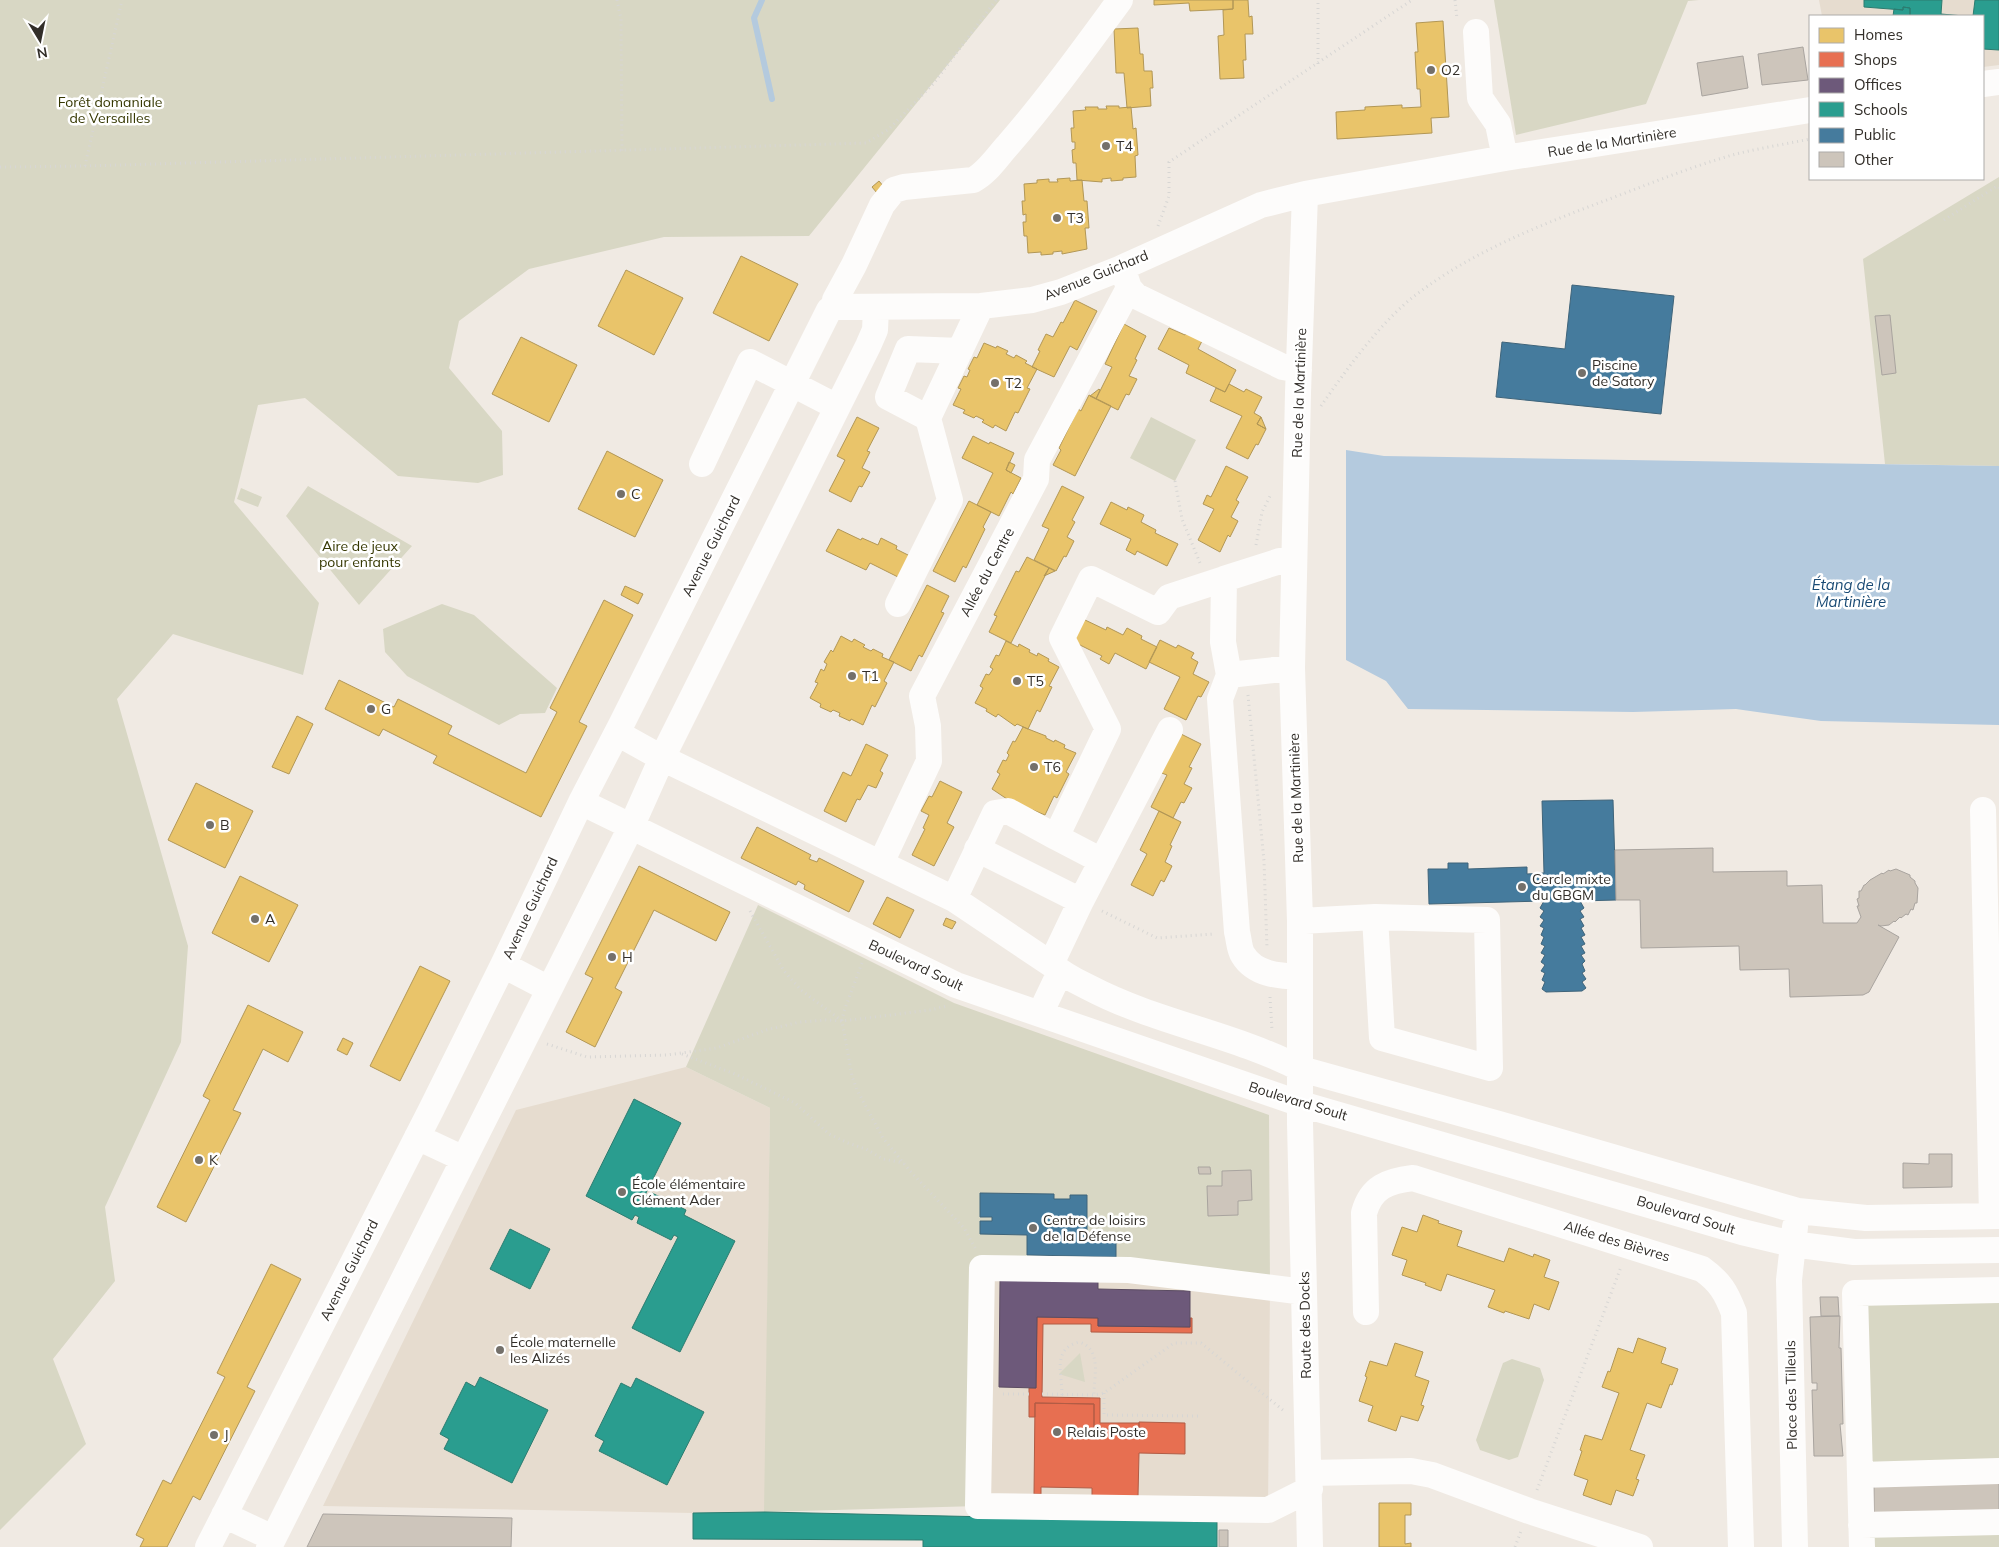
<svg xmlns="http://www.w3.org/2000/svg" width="1999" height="1547" font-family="Mulish,sans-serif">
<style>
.built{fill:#e6dccf}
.green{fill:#d8d7c4}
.water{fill:#b4cade}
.homes{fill:#e9c46a;stroke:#b29756}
.shops{fill:#e76f51;stroke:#b15c45}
.offices{fill:#6d597a;stroke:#5b4c62}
.schools{fill:#2a9d8f;stroke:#2c7c70}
.public{fill:#457b9d;stroke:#3f647a}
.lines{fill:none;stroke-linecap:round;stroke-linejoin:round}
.stream{stroke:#b4cade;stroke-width:6}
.building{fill:#cdc5bb;stroke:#a9a49f}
.path{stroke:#d7d6d4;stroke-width:3;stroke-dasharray:1 4;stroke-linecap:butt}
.minor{stroke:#fdfcfb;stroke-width:26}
.poi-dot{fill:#74706a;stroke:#fff;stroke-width:2}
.labels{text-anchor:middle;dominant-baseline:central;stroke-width:5;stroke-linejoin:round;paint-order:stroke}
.poi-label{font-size:14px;fill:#322e29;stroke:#fff;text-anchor:start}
.park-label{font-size:14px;fill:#363802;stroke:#fff}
.street-label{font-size:14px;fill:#322e29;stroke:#fff}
.water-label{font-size:15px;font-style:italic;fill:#194a74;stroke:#fff}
</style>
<rect width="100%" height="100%" fill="#f0eae3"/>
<!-- built -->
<path class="built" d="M1819 0H1999V65L1983 67V16H1822Z
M686 1067 770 1108 765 1512 693 1513 323 1506 516 1110Z
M982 1268 1270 1288 1268 1510 978 1506Z"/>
<!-- green -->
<path class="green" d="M0 0H1000L809 236 664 237 529 269 459 321 449 368 502 431 503 475 478 483 398 476 305 398 258 405 234 502 319 603 303 675 173 634 117 699 188 946 181 1042 105 1207 115 1281 53 1359 86 1444 0 1530Z
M1494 0H1699L1688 1 1646 104 1516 135Z
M1999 177V466L1885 464 1863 259Z
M1151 417 1196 440 1175 481 1130 458Z
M308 486 412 546 359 605 286 516Z
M241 488 262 497 258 507 237 499Z
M442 604 474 615 557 688 545 713 520 714 499 725 407 676 385 652 383 629Z
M758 905 954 1003 1269 1115 1270 1288 982 1268 978 1506 764 1512 770 1108 686 1067Z
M1999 1301V1460L1867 1463 1863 1304Z
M1080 1353 1085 1382 1059 1374Z
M1512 1359 1540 1368 1544 1380 1518 1457 1509 1460 1480 1450 1476 1440 1503 1363Z
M1999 1530V1547H1870V1534Z"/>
<!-- water -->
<path class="water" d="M1346 450 1384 456 1999 466V725L1821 721 1736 709 1633 712 1408 709 1386 681 1346 660Z"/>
<!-- homes -->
<path class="homes" d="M1154 0H1233V9L1190 11 1189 3 1154 5Z
M1233 0H1248L1249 17 1252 16 1253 34H1245L1246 60H1243L1244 78 1220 79 1218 36 1224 35 1223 10 1233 9Z
M1443 21 1449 117 1431 118 1432 133 1337 139 1336 112 1365 110V107L1402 105V108L1421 107 1420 89H1417L1415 52H1418L1416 23Z
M1138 28 1140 54H1143L1144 71H1152L1153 88H1150L1151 106 1127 108 1124 73H1116L1114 29Z
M1106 106H1119V108L1131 107 1133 129 1136 128 1138 155 1135 156 1136 177 1123 178V180L1111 181V178L1102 179V182L1077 180 1076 163H1073L1072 150 1075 149V142H1072L1071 128H1074L1073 111 1086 110 1085 107H1098V109H1107Z
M1070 178V181L1082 180 1084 201H1087L1089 228H1085L1087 249 1062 254V251L1053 252V254L1041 255V252L1028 253 1027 236H1024L1023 222H1026V214L1023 215 1022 201H1025L1024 184 1037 183V180L1049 179V182H1058L1057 179Z
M879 181 884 187 877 193 872 187Z
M741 256 798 284 769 341 713 313Z
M626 270 683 298 654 355 598 326Z
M1075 300 1097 311 1077 350 1070 346 1054 377 1032 367 1040 351 1038 350 1046 334 1053 337 1061 322 1063 323Z
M1124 324 1146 336 1135 359 1137 360 1129 376 1137 379 1129 395 1126 394 1118 410 1096 399 1112 367 1105 364Z
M1169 328 1185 335 1186 333 1202 341 1198 349 1236 370 1225 392 1186 373 1189 365 1158 349Z
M521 337 577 365 549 422 492 394Z
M984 343 996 348 997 346 1008 351 1006 354 1014 358 1016 355 1027 361 1025 363 1037 369 1027 388 1030 389 1018 413 1015 412 1006 431 995 425 993 428 982 422 984 420 976 416 974 418 963 413 965 410 953 405 961 389 958 388 964 376 967 377 970 370 968 369 974 357 977 358Z
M1229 384 1244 392 1246 389 1262 397 1254 413 1261 417 1257 424 1266 429 1258 445 1256 444 1248 459 1226 448 1242 416 1210 401 1216 388 1225 392Z
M1099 389 1100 390 1096 399 1090 396Z
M1089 395 1111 406 1075 476 1053 465 1061 450 1059 448 1078 409 1081 411Z
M857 417 879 428 867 451 870 452 862 468 870 472 862 487 859 486 851 502 829 491 845 460 837 456Z
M1261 417 1266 429 1257 424Z
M973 436 989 444 990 442 1014 453 1006 470 1021 478 1013 494 1011 492 999 516 977 505 993 473 962 458Z
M607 451 663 480 635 537 578 509Z
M1009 462 1015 465 1011 473 1006 470Z
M1226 466 1248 477 1236 500 1239 502 1231 517 1238 521 1230 537 1228 535 1220 552 1198 540 1214 509 1203 504 1207 495 1211 497Z
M1062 486 1084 497 1072 520 1075 522 1067 537 1074 541 1066 557 1064 556 1056 571 1034 560 1049 529 1042 526Z
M969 501 991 512 983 527 985 529 966 568 963 566 955 582 933 571Z
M1111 502 1127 510 1128 507 1144 515 1141 522 1156 530 1155 533 1178 544 1167 566 1137 551 1135 555 1126 550 1131 539 1100 524Z
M838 529 861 540 862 538 878 545 881 538 897 546 896 549 912 557 900 578 870 563 866 570 826 551Z
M1027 557 1049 568 1011 643 989 632 997 616 994 615 1016 571 1019 572Z
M1049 568 1055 571 1044 576Z
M927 585 949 596 941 612 944 613 922 657 919 655 911 671 889 660Z
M625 586 643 594 638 604 621 595Z
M604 600 633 615 579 722 587 726 541 817 433 763 437 756 383 729 379 736 325 709 339 680 394 707 398 699 452 726 448 734 526 773 557 712 550 708Z
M1083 619 1106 630 1107 627 1123 635 1127 628 1142 636 1141 639 1157 647 1146 669 1115 653 1109 664 1100 659 1102 656 1072 641Z
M841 636 852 642 854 639 865 645 863 647 871 651 873 649 883 654 882 657 894 662 884 681 887 683 875 707 872 705 863 725 851 719 850 721 839 716 840 713 833 710 831 712 820 707 821 704 810 698 818 683 815 682 821 669 824 671 827 664 824 662 831 650 833 652Z
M1160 640 1176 648 1178 645 1194 653 1191 658 1198 662 1193 674 1209 682 1201 697 1198 696 1186 720 1164 709 1180 677 1149 662Z
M1006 641 1018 647 1019 644 1030 650 1029 652 1037 656 1038 653 1049 659 1048 661 1059 667 1049 686 1052 687 1040 712 1037 710 1028 729 1017 724 1015 726 998 714 996 717 986 711 987 709 975 703 983 688 980 686 986 674 989 675 993 669 990 667 996 655 999 656Z
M297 716 313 724 289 774 272 767Z
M1023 727 1046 736V738L1054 742 1055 740 1065 745 1064 748 1076 753 1066 772 1069 774 1057 798 1054 796 1045 815 1033 810 1032 812 1013 803 992 789 1000 774 997 772 1003 760 1006 761 1009 755 1007 753 1013 741 1015 742Z
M1179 733 1201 744 1189 767 1192 768 1184 784 1192 788 1184 803 1181 802 1173 818 1151 807 1167 775 1159 772Z
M866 744 888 755 880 771 883 773 876 788 868 785 860 800 857 799 846 822 824 811 843 772 851 776Z
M940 781 962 792 947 823 954 827 934 866 912 855 925 829 923 828 929 815 921 811 929 796 932 797Z
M196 783 253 811 225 868 168 840Z
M1159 811 1181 822 1170 845 1172 846 1165 862 1172 866 1164 882 1161 880 1153 896 1131 885 1147 854 1140 850Z
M757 827 811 855 809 859 817 862 819 858 864 881 849 912 804 889 805 885 798 881 796 885 741 858Z
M639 866 730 912 716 941 654 910 615 988 622 992 595 1047 566 1032 593 978 585 974Z
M240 876 298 905 269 962 212 933Z
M887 897 914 910 900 938 873 924Z
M946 918 956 922 952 929 943 925Z
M420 966 450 981 400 1081 370 1066Z
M248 1005 303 1032 288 1062 263 1049 233 1110 241 1113 186 1222 157 1207 210 1100 203 1096Z
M343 1038 353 1043 347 1055 337 1050Z
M1423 1215 1439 1221 1438 1223 1462 1231 1457 1246 1504 1262 1509 1248 1533 1257 1534 1254 1550 1260 1544 1277 1559 1282 1549 1310 1534 1304 1529 1319 1505 1311 1504 1313 1488 1307 1495 1290 1447 1274 1441 1291 1425 1285 1426 1283 1402 1275 1407 1260 1392 1255 1402 1227 1417 1232Z
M271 1264 301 1279 247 1387 255 1391 200 1500 193 1496 167 1547H140L144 1539 136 1535 163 1480 171 1484 225 1377 217 1373Z
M1638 1338 1666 1348 1661 1363 1678 1369 1672 1385 1670 1384 1661 1408 1647 1403 1630 1450 1645 1455 1636 1479 1639 1480 1633 1496 1616 1490 1611 1505 1583 1495 1588 1480 1574 1475 1582 1451 1580 1450 1585 1435 1602 1440 1619 1393 1602 1387 1608 1371 1610 1372 1618 1348 1633 1353Z
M1395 1343 1423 1352 1415 1376 1429 1381 1421 1405 1424 1406 1418 1421 1401 1416 1396 1431 1368 1421 1373 1406 1359 1401 1367 1377 1365 1376 1370 1361 1387 1366Z
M1379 1503H1411V1515H1405V1544L1411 1543V1547H1379Z"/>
<!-- shops -->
<path class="shops" d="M1037 1317 1098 1318V1326L1190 1327V1318H1192V1333L1091 1332V1324H1043L1042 1397 1100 1398V1423H1139V1430L1094 1429V1404L1035 1403V1417H1029V1388H1036Z
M1035 1403 1094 1404V1429L1139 1430V1422L1185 1423V1454L1139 1453 1138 1496H1092V1488L1041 1487V1494H1034Z"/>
<!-- offices -->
<path class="offices" d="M1000 1280 1098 1282V1289L1190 1291V1327L1098 1326V1318L1037 1317 1036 1388 999 1387Z"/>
<!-- schools -->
<path class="schools" d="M1864 0H1942L1941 14 1964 16H1910V8L1903 7V10L1864 7Z
M1975 0H1999V50L1983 49V16H1973Z
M1903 7 1910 8V16H1893L1894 9 1903 10Z
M634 1099 681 1123 645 1195 649 1198 652 1193 686 1210 684 1215 735 1241 680 1352 632 1328 678 1237 674 1235 671 1240 637 1223 639 1217 635 1215 632 1220 586 1196Z
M510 1229 550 1249 530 1289 490 1269Z
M480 1377 548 1410 512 1483 444 1449 449 1439 440 1434 466 1382 475 1387Z
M636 1378 704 1412 667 1485 599 1451 604 1441 595 1436 621 1383 631 1388Z
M765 1512 1217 1522V1547H923V1540L693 1539V1513Z"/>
<!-- public -->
<path class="public" d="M1572 285 1674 296 1661 414 1496 397 1502 342 1565 349Z
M1613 800 1616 900 1580 901 1584 908 1580 911 1584 917 1580 919 1584 926 1581 928 1585 935 1581 937 1585 944 1581 946 1585 953 1581 955 1585 961 1582 964 1585 971 1582 973 1586 979 1582 982 1586 988 1582 991 1546 992 1542 989 1545 982 1542 980 1545 973 1541 971 1545 965 1541 962 1545 955 1541 953 1545 946 1541 944 1544 937 1541 935 1544 928 1540 926 1544 920 1540 917 1544 911 1540 908 1544 901 1429 904 1428 869H1448V863H1468V869L1527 867V874L1544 873 1542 801Z
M980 1193 1054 1194V1199H1070V1195H1087V1235L1116 1236V1257L1027 1255V1235L980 1234V1221H992V1217H980Z"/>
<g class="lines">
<!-- stream -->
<path class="stream" d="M762 0 754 18 772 99"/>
</g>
<!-- building -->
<path class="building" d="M1803 47 1808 80 1762 85 1758 54Z
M1743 56 1748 88 1702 96 1697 63Z
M1890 315 1896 373 1882 375 1875 316Z
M1713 848V872L1787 871V886L1822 885 1823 923H1857L1861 917 1857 906H1859L1857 899 1859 898V891H1861L1864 885H1865L1870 880 1882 873 1883 874 1889 870 1890 871 1896 869 1910 875V877L1915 881V883L1918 888 1917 903H1915L1913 910 1911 909 1908 915 1906 914 1901 918 1900 917 1895 922 1894 921 1889 925 1881 926 1878 925 1899 937 1869 992 1863 995 1790 997 1789 969 1740 970 1739 946 1641 948 1640 900H1616L1615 850Z
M1929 1154H1952V1187L1903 1188V1163L1929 1164Z
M1198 1167H1210L1211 1174H1199Z
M1251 1170 1252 1200 1238 1201V1215L1208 1216 1207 1186H1222V1171Z
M1820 1297H1838L1839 1316H1821Z
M1840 1316 1839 1348H1841L1843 1424H1840L1843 1456H1814L1812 1390H1817V1383H1812L1810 1317Z
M1999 1482V1512L1874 1515V1485Z
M323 1514 512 1518 511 1547H307Z
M1219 1530H1228V1547H1219Z"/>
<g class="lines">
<!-- path -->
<path class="path" d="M617 0 621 19 622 151
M1455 0 1457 19
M1318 64V0
M85 166 122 0
M0 167 85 166 866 143 889 129 934 83 996 0
M1944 220 1997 186 1999 188
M1158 226 1169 196V162L1412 0
M1321 406C1347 369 1381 321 1417 294 1471 253 1533 228 1596 204 1642 187 1689 167 1736 154 1760 148 1786 144 1810 139
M1175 481 1182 519 1200 563
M1256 545 1262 512 1271 494
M1248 695 1264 861 1267 948
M750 911 784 971 801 990 842 1021
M1102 911 1157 938 1214 934
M862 963 844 1011 842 1021 852 1076 857 1090 883 1138 910 1171 964 1228 975 1248
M1270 997 1272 1030
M547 1044 587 1057 667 1055 717 1048 766 1030 800 1022 826 1020 842 1021 930 1010 947 1006
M682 1054 735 1074 795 1103 829 1134 848 1143 866 1149 883 1159 904 1163
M1104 1393V1415L1200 1416
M1003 1394H1029
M1042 1394 1094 1395 1104 1393 1174 1343H1201L1284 1411
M1062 1395C1062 1373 1052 1349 1079 1342 1102 1349 1094 1376 1094 1395
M1537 1490 1621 1267
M1515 1547 1521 1531"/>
<!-- minor -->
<path class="minor" d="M1476 32 1480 98 1498 124 1505 158
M1983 84 1999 82
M1124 273 1129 288 1136 296 1283 367 1299 370
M834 307 835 300 854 265 882 205 894 190 904 187 973 180C987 173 997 157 1008 145 1048 99 1084 49 1120 0
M928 418 888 397 908 349 960 351
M702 464 750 362 837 407
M898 604 950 500 928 418 981 306
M1292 668 1229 675 1220 699 1237 932C1239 939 1239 949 1243 955 1255 975 1280 976 1300 977
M1229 675 1223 642 1224 579 1280 561 1294 560
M617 733 662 758 954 899 1051 964C1063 975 1076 981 1090 988 1157 1023 1234 1034 1301 1069L1499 1124 1798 1211 1866 1218 1999 1216
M581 802 956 985 1301 1104 1742 1232 1792 1244 1854 1252 1999 1250
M1983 810 1992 1216
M1056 837 1102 861
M977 849 1081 901
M881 863 929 761 928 726 922 696 1036 479 1037 460 1129 288
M954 899 995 813 1008 811 1056 837 1108 729 1062 638 1091 579 1158 612 1169 597 1224 579
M1300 921 1375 917 1382 1038 1490 1068 1487 920 1375 917
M1051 964 1081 901 1170 730
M503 965 549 989
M1040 1014 1060 972
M417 1137 464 1159
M1304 1292 1129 1270 982 1268 978 1506 1268 1510 1310 1489
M1366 1312 1364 1213C1371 1187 1388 1181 1413 1178L1702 1269C1720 1282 1726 1292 1734 1313L1741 1547
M1309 1473 1411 1471 1432 1475 1529 1511 1640 1547
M1860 1475 1999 1471
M224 1515 273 1538
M1861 1525 1999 1522
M208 1547 431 1110 503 965 581 802 621 725 829 310 834 307 981 306 1032 300 1061 292 1119 269 1261 205 1305 194
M269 1547 632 825 662 758 868 346 875 330 876 308
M1310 1547 1300 1123V921L1292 668 1298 393 1305 194 1505 158 1810 110
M1795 1547 1789 1280 1795 1227
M1862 1547 1855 1293 1999 1290"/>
</g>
<!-- markers -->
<g class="poi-dot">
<circle cx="1431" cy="70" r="5"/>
<circle cx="1106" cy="146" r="5"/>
<circle cx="1057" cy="218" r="5"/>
<circle cx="1582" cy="373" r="5"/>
<circle cx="995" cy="383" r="5"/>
<circle cx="621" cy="494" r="5"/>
<circle cx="852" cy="676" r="5"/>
<circle cx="1017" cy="681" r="5"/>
<circle cx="371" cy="709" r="5"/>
<circle cx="1034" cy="767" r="5"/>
<circle cx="210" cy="825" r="5"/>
<circle cx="1522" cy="887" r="5"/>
<circle cx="255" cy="919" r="5"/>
<circle cx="612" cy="957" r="5"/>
<circle cx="199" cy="1160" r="5"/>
<circle cx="622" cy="1192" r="5"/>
<circle cx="1033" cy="1228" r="5"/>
<circle cx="500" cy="1350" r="5"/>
<circle cx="1057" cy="1432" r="5"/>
<circle cx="214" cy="1435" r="5"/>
</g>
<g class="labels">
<!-- poi labels -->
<g class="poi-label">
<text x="1441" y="70">O2</text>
<text x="1116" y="146">T4</text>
<text x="1067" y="218">T3</text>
<text x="1592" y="365">Piscine<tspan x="1592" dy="16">de Satory</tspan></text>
<text x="1005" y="383">T2</text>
<text x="631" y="494">C</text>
<text x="862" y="676">T1</text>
<text x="1027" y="681">T5</text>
<text x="381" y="709">G</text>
<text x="1044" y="767">T6</text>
<text x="220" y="825">B</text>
<text x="1532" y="879">Cercle mixte<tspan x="1532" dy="16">du GBGM</tspan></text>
<text x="265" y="919">A</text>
<text x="622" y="957">H</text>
<text x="209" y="1160">K</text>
<text x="632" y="1184">École élémentaire<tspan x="632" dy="16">Clément Ader</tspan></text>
<text x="1043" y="1220">Centre de loisirs<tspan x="1043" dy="16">de la Défense</tspan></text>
<text x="510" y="1342">École maternelle<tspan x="510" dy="16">les Alizés</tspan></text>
<text x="1067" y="1432">Relais Poste</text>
<text x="224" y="1435">J</text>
</g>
<!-- park labels -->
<g class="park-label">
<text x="110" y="102">Forêt domaniale<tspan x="110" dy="16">de Versailles</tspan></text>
<text x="360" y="546">Aire de jeux<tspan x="360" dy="16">pour enfants</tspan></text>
</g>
<!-- street labels -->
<g class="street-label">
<text transform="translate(1612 142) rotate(-9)">Rue de la Martinière</text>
<text transform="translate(1096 275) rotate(-22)">Avenue Guichard</text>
<text transform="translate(1299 393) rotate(-88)">Rue de la Martinière</text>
<text transform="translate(711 546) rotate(-63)">Avenue Guichard</text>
<text transform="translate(987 572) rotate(-62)">Allée du Centre</text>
<text transform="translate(1296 798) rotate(-92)">Rue de la Martinière</text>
<text transform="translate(530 908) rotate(-65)">Avenue Guichard</text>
<text transform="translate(916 965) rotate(25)">Boulevard Soult</text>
<text transform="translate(1298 1101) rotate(17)">Boulevard Soult</text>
<text transform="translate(1686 1215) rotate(17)">Boulevard Soult</text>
<text transform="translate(1617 1241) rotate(17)">Allée des Bièvres</text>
<text transform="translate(349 1270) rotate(-63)">Avenue Guichard</text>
<text transform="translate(1305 1325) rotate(-91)">Route des Docks</text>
<text transform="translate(1791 1395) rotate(-91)">Place des Tilleuls</text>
</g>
<!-- water labels -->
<g class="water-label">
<text x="1851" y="584">Étang de la<tspan x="1851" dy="17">Martinière</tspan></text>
</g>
</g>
<!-- legend -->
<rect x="1809" y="15" width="175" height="165" fill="#ffffff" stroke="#adaba9"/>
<rect x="1819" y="28" width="25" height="15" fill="#e9c46a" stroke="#adaba9"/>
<text x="1854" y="40" font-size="15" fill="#322e29">Homes</text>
<rect x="1819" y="52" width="25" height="15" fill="#e76f51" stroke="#adaba9"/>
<text x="1854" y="65" font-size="15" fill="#322e29">Shops</text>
<rect x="1819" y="78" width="25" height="15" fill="#6d597a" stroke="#adaba9"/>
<text x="1854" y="90" font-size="15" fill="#322e29">Offices</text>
<rect x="1819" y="102" width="25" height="15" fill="#2a9d8f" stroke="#adaba9"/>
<text x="1854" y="115" font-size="15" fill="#322e29">Schools</text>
<rect x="1819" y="128" width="25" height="15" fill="#457b9d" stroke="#adaba9"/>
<text x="1854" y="140" font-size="15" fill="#322e29">Public</text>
<rect x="1819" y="152" width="25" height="15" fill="#cdc5bb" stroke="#adaba9"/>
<text x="1854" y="165" font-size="15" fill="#322e29">Other</text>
<!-- north arrow -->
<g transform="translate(40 40) rotate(170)" stroke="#ffffff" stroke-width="4" paint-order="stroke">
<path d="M0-4L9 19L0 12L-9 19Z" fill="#322e29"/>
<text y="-8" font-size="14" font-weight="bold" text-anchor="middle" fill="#322e29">N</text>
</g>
</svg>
